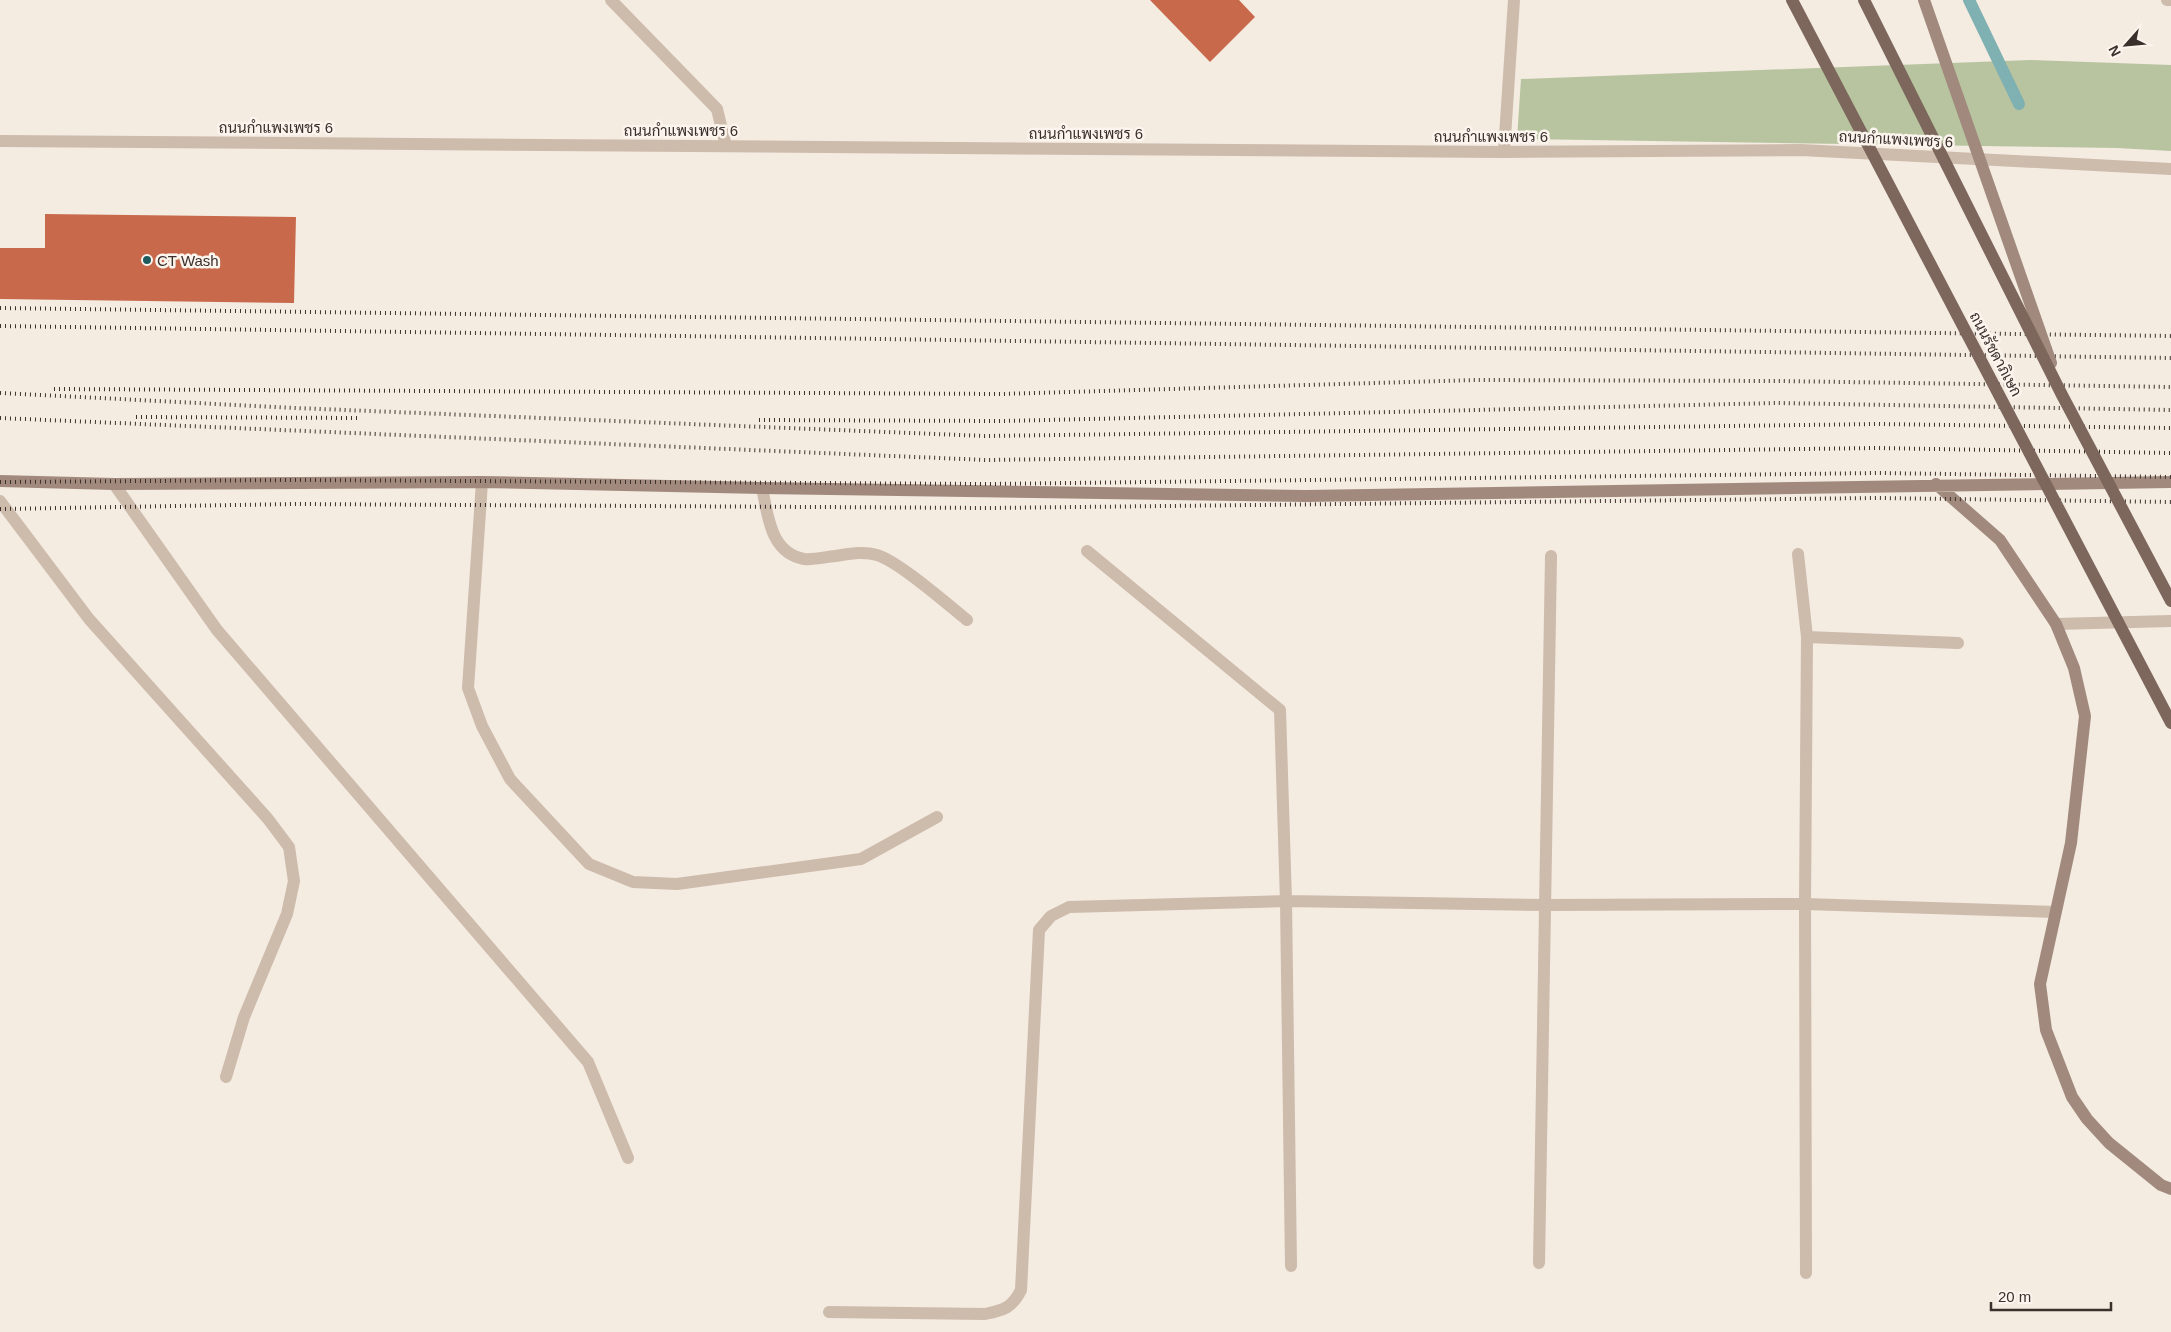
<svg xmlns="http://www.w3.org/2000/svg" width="2171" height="1332" font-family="Helvetica,Sarabun,sans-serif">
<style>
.green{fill:#b8c4a0}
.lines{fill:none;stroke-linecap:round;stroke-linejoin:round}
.stream{stroke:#7fb0b2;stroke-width:12}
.building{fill:#c8694b}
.lane{stroke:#cdbbac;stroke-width:12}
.street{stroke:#cdbbac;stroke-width:12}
.secondary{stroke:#a18a7d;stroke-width:12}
.rail{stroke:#3b302b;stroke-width:4;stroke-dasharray:1 4;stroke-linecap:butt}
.secondary-bridge{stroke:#a18a7d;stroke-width:12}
.primary-bridge{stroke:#7d675c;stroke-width:12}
.poi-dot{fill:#1f5a5e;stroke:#fbf5ee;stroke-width:2}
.labels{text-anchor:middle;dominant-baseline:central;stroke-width:5;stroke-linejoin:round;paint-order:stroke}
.street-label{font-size:15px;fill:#3b302b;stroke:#fbf5ee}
.poi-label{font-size:15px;fill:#3b302b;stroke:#fbf5ee;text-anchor:start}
</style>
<rect width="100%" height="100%" fill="#f4ebe1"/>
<!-- green -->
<path class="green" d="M2030 60 2171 65V151L2117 148 1517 139 1521 79Z"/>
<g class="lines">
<!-- stream -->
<path class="stream" d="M1969 0 2019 104"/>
</g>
<!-- building -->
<path class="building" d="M1150 0H1239L1255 17 1210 62Z
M45 214 296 217 294 303 0 299V248H45Z"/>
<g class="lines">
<!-- lane -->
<path class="lane" d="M611 0 717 109 726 146
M2167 0H2171
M1504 152 1514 0
M482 482 468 688 482 726 510 779 589 864 633 882 677 884 861 859 937 817
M114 484 217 630 588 1062 628 1158
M762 488C768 515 770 553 804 559 814 560 825 557 835 556 849 554 863 551 877 555 898 561 947 604 967 620
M0 501 89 619 268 819 289 847 294 881 287 914 244 1017 226 1077"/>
<!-- street -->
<path class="street" d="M0 141 1504 152 1801 150 2171 169
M1087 551 1280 710 1286 901 1291 1266
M1798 554 1807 637 1805 904 1806 1273
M2056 624 2171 621
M1807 637 1958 643
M1539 1263 1551 556
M829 1312 985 1314C1004 1310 1012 1308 1021 1290L1039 930 1051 916 1069 907 1286 901 1546 905 1805 904 2055 912"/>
<!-- secondary -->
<path class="secondary" d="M0 481 114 484 482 482 762 488 1306 496 2171 482
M1936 484 2000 540 2056 624 2074 668 2085 716 2071 843 2040 984 2046 1030 2072 1097 2087 1119 2109 1143 2161 1185 2171 1189"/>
<!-- rail -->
<path class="rail" d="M0 308 2171 336
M0 326 2171 358
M54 389 1001 394 1476 380 1779 381 2171 387
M0 393 296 408 985 436 1877 424 2171 428
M136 417 359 418
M0 418 986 460 1877 448 2171 453
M759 420 1003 421 1777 403 2171 410
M0 482 296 480 987 484 1877 473 2171 477
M0 509 295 504 989 508 1877 498 2171 502"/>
<!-- secondary-bridge -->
<path class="secondary-bridge" d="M1924 0 2051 363"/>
<!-- primary-bridge -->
<path class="primary-bridge" d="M1792 0 2171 723
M1864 0 2062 395 2171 601"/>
</g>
<!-- markers -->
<circle class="poi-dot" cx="147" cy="260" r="5"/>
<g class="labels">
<!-- street labels -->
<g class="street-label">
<text x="276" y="127">ถนนกำแพงเพชร 6</text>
<text x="681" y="130">ถนนกำแพงเพชร 6</text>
<text x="1086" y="133">ถนนกำแพงเพชร 6</text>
<text x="1491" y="136">ถนนกำแพงเพชร 6</text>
<text transform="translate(1896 139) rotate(3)">ถนนกำแพงเพชร 6</text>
<text transform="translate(1996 354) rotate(62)">ถนนรัชดาภิเษก</text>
</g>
<!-- poi labels -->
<g class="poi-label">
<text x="157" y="260">CT Wash</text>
</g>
</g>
<!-- north arrow -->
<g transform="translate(2126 45) rotate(243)" stroke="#fbf5ee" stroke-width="4" paint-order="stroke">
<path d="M0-4L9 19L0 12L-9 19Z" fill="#3b302b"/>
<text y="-8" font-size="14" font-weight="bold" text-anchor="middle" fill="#3b302b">N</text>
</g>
<!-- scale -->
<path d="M1991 1302v8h120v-8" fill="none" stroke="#3b302b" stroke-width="2.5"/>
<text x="1998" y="1302" font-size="15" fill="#3b302b" stroke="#fbf5ee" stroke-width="4" paint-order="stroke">20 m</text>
</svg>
